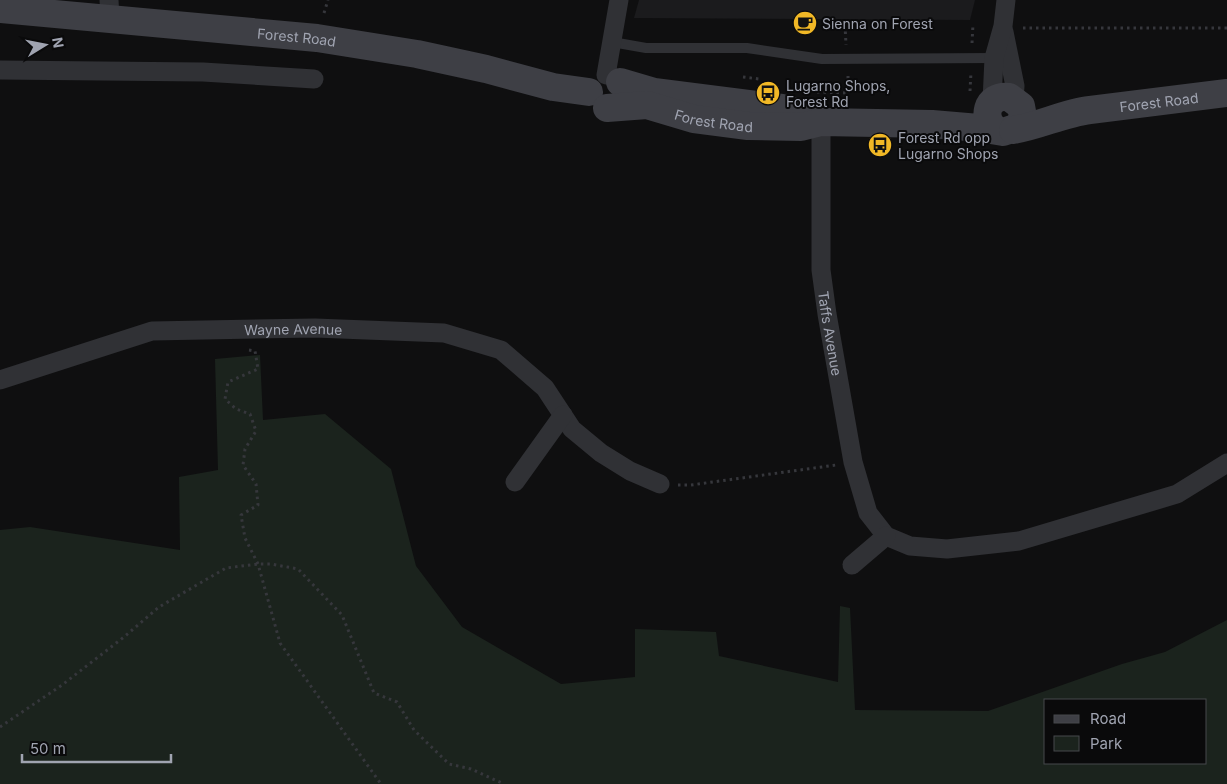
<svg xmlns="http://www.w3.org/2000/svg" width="1227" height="784" font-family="Inter,sans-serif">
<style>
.built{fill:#1b1b1d}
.green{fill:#1b231d;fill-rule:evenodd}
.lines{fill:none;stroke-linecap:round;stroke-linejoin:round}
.path{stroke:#36373c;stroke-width:3;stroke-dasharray:2.5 4;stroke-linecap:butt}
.lane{stroke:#303135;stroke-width:10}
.street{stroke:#303135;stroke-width:19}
.secondary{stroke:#3e3f45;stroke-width:28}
.labels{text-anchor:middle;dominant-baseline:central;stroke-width:4;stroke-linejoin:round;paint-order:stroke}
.poi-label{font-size:14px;fill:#a0a4b1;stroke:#0a0a0b;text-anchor:start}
.street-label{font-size:14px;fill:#a0a4b1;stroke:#0a0a0b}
</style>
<rect width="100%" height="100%" fill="#0f0f10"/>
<!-- built -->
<path class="built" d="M639 0H975L970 20 634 18Z"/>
<!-- green -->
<path class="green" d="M260 355 263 420 325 414 391 469 416 566 462 627 561 684 635 677V629L716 632 719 656 838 682 840 606 850 608 855 710 988 711 1122 664 1165 652 1227 620V784H0V530L30 527 180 550 179 477 218 470 215 359ZM1206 700V763H1046V700Z"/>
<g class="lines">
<!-- path -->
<path class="path" d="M324 13 328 0
M845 25 846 45
M1023 28H1227
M972 43 973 24
M743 77 759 79
M970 91 971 72
M817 92 848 93V73
M249 350 255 351 258 369 228 382 225 399 236 409 250 414 256 431 245 449 243 465 256 484 258 505 241 515 245 538 258 564 280 643 381 784
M678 485H691L836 465
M0 727 62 685 124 637 159 607 226 568 258 564H271L298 569 342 615 374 693 397 702 414 730 449 764 471 769 504 784"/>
<!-- lane -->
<path class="lane" d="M612 42 646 48H747L822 59 994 58"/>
<!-- street -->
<g class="street">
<path d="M109 0 110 18"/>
<path d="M1004 32 1015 86 1014 99"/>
<path d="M0 70 203 72 314 79"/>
<path d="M606 75 619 0"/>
<path d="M992 101 994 58 1003 26 1006 0"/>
<path id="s1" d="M821 122V270L827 314 853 462 868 513 886 536 910 546 947 549 1019 541 1177 494 1227 463"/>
<path id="s2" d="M0 380 152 331 315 328 444 333 501 350 545 388 572 429 601 453 630 471 660 484"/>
<path d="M515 482 563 415"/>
<path d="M852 565 886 536"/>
</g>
<!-- secondary -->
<g class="secondary">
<path id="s3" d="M0 9 317 38 417 54 486 69 553 87 589 92"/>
<path d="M620 82 654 92 782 108 810 116"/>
<path id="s4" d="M607 108 647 105 694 119 748 126 801 127 821 122 932 124 979 128 1003 132 1018 127 1023 117 1021 106 1009 97C986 94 980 120 998 131"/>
<path id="s5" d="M1013 130C1039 126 1064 113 1090 110 1136 104 1182 99 1227 93"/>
</g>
</g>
<!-- icons -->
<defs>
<g id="cafe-disc" transform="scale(1.25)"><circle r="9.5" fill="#f1b826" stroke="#0a0a0b"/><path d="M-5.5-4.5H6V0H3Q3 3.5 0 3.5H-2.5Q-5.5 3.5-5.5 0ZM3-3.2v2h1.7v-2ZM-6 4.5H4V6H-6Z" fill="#111"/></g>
<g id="bus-disc" transform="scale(1.25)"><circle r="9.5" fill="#f1b826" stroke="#0a0a0b"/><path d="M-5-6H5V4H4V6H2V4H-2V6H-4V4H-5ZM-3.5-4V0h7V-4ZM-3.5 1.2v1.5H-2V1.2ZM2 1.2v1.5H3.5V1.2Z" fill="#111"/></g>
</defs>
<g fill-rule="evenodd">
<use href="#cafe-disc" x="805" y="23"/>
<use href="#bus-disc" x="768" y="93"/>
<use href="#bus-disc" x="880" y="145"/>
</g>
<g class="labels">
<!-- poi labels -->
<g class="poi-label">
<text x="822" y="23">Sienna on Forest</text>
<text x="786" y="85">Lugarno Shops,<tspan x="786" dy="16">Forest Rd</tspan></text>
<text x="898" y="137">Forest Rd opp<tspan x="898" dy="16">Lugarno Shops</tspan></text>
</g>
<!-- street labels -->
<g class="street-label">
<text stroke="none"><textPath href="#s3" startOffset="298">Forest Road</textPath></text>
<text stroke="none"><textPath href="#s5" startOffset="149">Forest Road</textPath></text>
<text stroke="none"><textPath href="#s4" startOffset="109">Forest Road</textPath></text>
<text stroke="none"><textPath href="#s2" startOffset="301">Wayne Avenue</textPath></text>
<text stroke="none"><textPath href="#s1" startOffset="212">Taffs Avenue</textPath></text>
</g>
</g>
<!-- legend -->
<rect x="1044" y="699" width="162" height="65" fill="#0a0a0b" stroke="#46484d"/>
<rect x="1054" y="715" width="25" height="8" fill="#3e3f45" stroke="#46484d"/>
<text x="1090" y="724" font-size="15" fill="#a0a4b1">Road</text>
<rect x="1054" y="736" width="25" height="15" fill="#1b231d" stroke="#46484d"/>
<text x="1090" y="749" font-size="15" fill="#a0a4b1">Park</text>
<!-- north arrow -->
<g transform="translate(45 45) rotate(80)" stroke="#0a0a0b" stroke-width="4" paint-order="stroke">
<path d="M0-4L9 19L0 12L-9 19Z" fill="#a0a4b1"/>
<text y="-8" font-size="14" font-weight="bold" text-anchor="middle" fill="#a0a4b1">N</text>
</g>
<!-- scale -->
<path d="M22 754v8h149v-8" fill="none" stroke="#a0a4b1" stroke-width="2.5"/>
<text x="30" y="754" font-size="15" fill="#a0a4b1" stroke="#0a0a0b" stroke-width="4" paint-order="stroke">50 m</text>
</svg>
